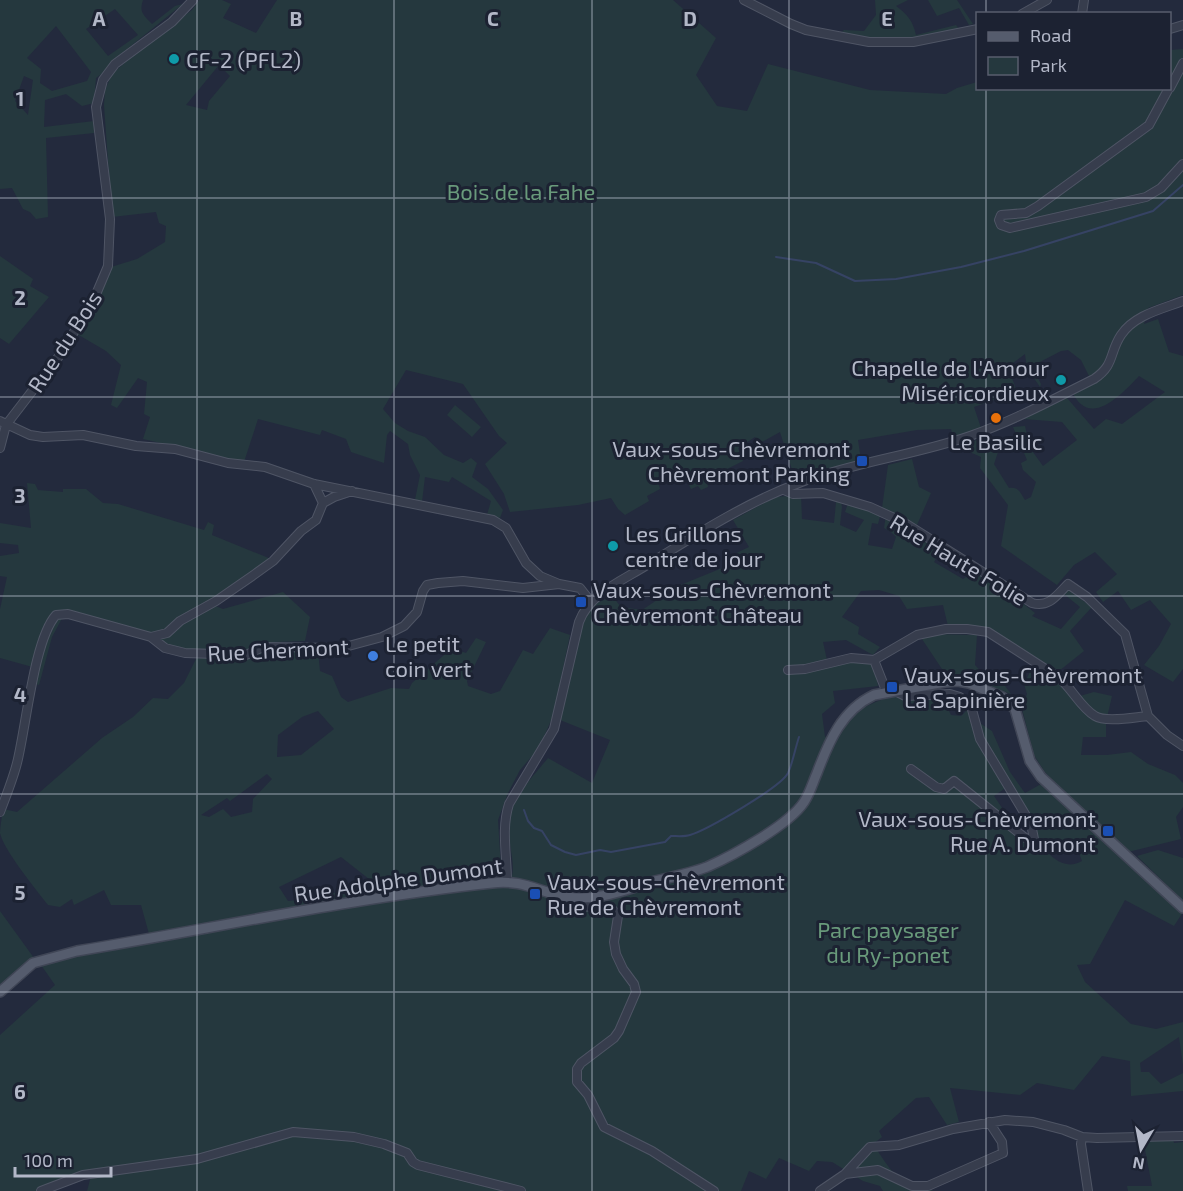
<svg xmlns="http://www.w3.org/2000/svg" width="1183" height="1191" font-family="'Exo 2',sans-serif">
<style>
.green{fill:#25383e;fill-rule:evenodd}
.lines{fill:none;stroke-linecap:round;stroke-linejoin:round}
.stream{stroke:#364364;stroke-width:2}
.minor-casing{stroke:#4f5565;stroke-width:10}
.major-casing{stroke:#404656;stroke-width:12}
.minor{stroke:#373d4d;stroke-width:8}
.major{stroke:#555c6d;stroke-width:9}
.grid{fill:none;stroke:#b3b8c8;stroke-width:1.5;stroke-opacity:0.55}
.culture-dot{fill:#0f9aa8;stroke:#1c2232;stroke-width:2}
.food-dot{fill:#e8710a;stroke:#1c2232;stroke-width:2}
.transit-dot{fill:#1a4fb4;stroke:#1c2232;stroke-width:2}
.shop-dot{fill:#3f7fe0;stroke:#1c2232;stroke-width:2}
.labels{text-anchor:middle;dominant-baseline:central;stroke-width:6;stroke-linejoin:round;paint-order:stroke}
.poi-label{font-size:22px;fill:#b3b8c8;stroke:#1c2232;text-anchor:start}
.park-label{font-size:22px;fill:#699a7b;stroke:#1c2232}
.street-label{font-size:22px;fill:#b3b8c8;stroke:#1c2232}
.grid-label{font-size:20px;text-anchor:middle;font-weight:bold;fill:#b3b8c8;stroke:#1c2232;stroke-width:6;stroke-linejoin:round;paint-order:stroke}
</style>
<rect width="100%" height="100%" fill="#232a3d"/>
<!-- green -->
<path class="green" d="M0 0H143C139 12 143 15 152 24L175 6 183 4 111 62 108 69 96 78 94 103 82 106 66 94 45 100 44 127 94 121V133L46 138 48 217 36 219 30 212 23 209 12 188 0 189ZM115 9 138 35 108 56 86 29ZM56 26 91 72 87 81 52 91 40 83 41 69 27 58ZM24 76 33 80 28 115 15 101Z
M199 0H222L231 4 223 18 256 33 277 0H673L716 38 696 75 717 106 747 111 768 64 870 90 946 94 957 88 977 82 978 88H1170V50L1183 49V295L1148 308 1144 324 1158 319 1169 352 1183 356V669L1173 682 1144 665 1159 646 1171 624 1150 600 1131 610 1118 591 1103 602 1096 592 1117 574 1095 552 1074 565 1057 585 1001 546 1008 505 980 468 981 457 958 447 987 436 998 452 994 464 1009 488C1019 487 1020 492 1025 500L1031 497 1036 482 1023 470 1021 463 1027 460 1013 427 1025 426 1030 448 1043 466 1077 440 1062 422 1023 419 1067 398 1094 429 1106 419 1122 424 1165 392 1139 376C1121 395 1088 431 1071 389L1090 378 1081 360 1068 350 1061 351 1036 364 1035 372 1041 384 1040 387 1027 368 1025 354 1013 363 1012 378 1017 392 974 407 981 428 953 438 951 429 917 430 858 440 861 460 795 479 780 432 760 443 755 437 738 448 743 461 707 479 708 487 701 490 698 486 691 489 682 471 658 482 660 489 647 496 649 501 625 515 618 509 611 498 578 505 510 512 504 494 485 464 507 443 499 436 463 384 406 370 383 409 395 423 408 431 425 437 444 455 463 463 471 458 477 463 472 477 488 489 503 510 500 518 487 515 491 501 452 477 449 482 425 477 422 502 415 500 420 475 410 455 408 444 390 431 387 435 384 463 351 452 346 439 322 430 320 435 258 419 244 462 143 439 150 417 144 414 147 382 138 378 117 408 111 405 121 365 106 351 77 334 111 267 137 259 165 242 166 226 159 223 156 212 112 217 104 105 105 90 112 74 145 45 192 10ZM219 65 230 76 209 101 207 110 186 105Z
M875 0H908L896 6C907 14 913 21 916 35L956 25 959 29 907 41 840 34 844 30 864 31 876 15Z
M928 0H957L973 24 969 25 959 8 937 16Z
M0 256 33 279 30 286 49 297 9 344 0 338Z
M455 405 481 427 472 437 447 415Z
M912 459 919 487 931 493 917 525 882 508 888 465Z
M27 483 35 484 38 490 63 492V489H86L103 503 118 504 204 530 208 522 214 525 212 535 271 559 171 629 156 634 148 633 66 611 52 637 39 685 33 683 36 668 0 658V609L7 577 0 576V556L19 553 18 545 0 543V523L31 528Z
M801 495 802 519 834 523 836 502H841L842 507 840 525 856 532 864 520 845 512 849 500 881 512 878 524 872 523 868 545 892 549 896 537 891 532 884 528 886 515 942 548 934 562 963 579 969 575V568L1001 586 1035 613 1032 616 1061 629 1080 607 1064 594 1068 590 1092 607 1070 631 1084 651 1059 671 990 630 948 626 943 605 907 609 899 596 879 590 861 591 842 617 859 627 858 634 880 647 873 655 846 640 823 642 827 660 874 662 878 686 833 691 835 703 822 714 825 737C842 734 844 720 857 711 882 697 907 692 934 687L941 698 953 699 949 711 951 715 961 716 967 710 969 716 992 731 1010 772 1025 793 1043 783 1183 912 1174 926 1125 900 1090 964 1077 965 1085 982 1131 1024 1156 1029 1183 1022V1065L1179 1037 1140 1063 1141 1072H1149L1161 1084 1183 1073V1091L1131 1096 1130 1061 1102 1056 1074 1090 1037 1083 1020 1095 950 1088 959 1122 947 1125 929 1097 916 1098 879 1131 882 1137 873 1144C891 1170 896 1185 929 1188L933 1191H883L880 1186 863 1181 832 1162 817 1161 809 1171 779 1158 766 1179 749 1171 741 1191H87L91 1176 41 1191H0V1035L55 985 41 965 33 963 252 923 510 883C518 863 506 843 509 822 511 797 533 777 548 758L592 783 610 740 560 720 583 621 593 605 612 596 621 607 642 610 678 586 732 564 730 556 749 547 733 520 775 497ZM1004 775 1037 835 1036 849H1033L1031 843 1015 827 994 796 1004 789ZM1063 844 1079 853 1082 861C1067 870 1053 860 1043 847Z
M283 592 310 617 305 641 275 642 254 648 256 653 277 648 318 651 320 671 332 676 341 697 348 702 391 688 409 689 412 683 452 648 466 653 476 638 486 642 467 681 468 686 491 694 500 691 523 650 533 654 550 628 570 635 553 716 539 748 520 770 508 793 498 820 501 868 496 875 410 888 312 906 314 898 374 883 341 857 279 887 288 901 308 899V906L149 934 141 905H111L104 890 74 905 72 899 60 907 48 905C37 891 3 849 0 833 0 826 2 817 3 809L17 812 102 738 133 717 153 698 168 699 184 683 198 655 164 645 159 639 167 636 178 626 213 605 223 609ZM318 711 334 729 301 755 277 757 278 735 302 717ZM267 774 272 779 253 799 252 812 231 817 223 809 209 817 201 815 227 798 230 801Z
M931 634 977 635 975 665 987 678 1005 686 1011 694 960 676 948 678 920 636Z
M1033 666 1063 684 1073 698 1094 692 1112 696 1106 722V737H1083L1081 755H1107L1131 752 1148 764 1175 775 1183 783V807L1176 817 1181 839 1128 852 1071 800 1044 771 1034 755 1022 709 1027 694 1024 684Z
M1158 850 1183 858V901L1137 856Z
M0 911 34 958 0 984Z
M1172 1137 1174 1143 1183 1142V1191H1128L1127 1186H1152L1143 1139Z"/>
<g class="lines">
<!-- stream -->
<path class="stream" d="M776 257 816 263 855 281 896 279 961 267 1024 251 1153 211 1183 185
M524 810 528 821 534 828 542 831 551 845 565 852 576 855 600 850 611 852 665 842 671 836C677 836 684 837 690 835 707 830 781 787 788 773 793 762 795 749 799 737"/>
<!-- minor casing -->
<g class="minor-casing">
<path id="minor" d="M744 0 791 24 806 30 869 42H913L978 29
M1022 14 1047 0
M1082 14 1084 0
M1170 29 1183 25
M1169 88 1149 125 1038 206 1026 213 1001 215 999 220 1001 225 1010 228 1146 197 1161 188 1183 164
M1170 88 1183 63
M0 421 30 435 43 437 83 435 136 446 175 449 228 463 265 467 314 484 493 520 506 528 526 563 540 576 559 584 580 588 591 602
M0 448 6 425 63 351 97 292 108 266 110 219 96 107 103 80 115 64 172 22 193 0
M314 484 323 503
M784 490 793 494 823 493 870 507 903 522 1032 603C1049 608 1057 595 1068 584L1087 597 1125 634 1148 716 1167 735 1183 746
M151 637 167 633 180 621 216 601 255 574 273 561 301 531 316 520 323 503 334 497 352 491
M874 660 887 693
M788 670 805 669 851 658 874 660 917 635 946 629H967L988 632 1058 677C1072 688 1080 707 1095 716 1106 723 1135 717 1148 716
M895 691 905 696 950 694 960 697 971 706 980 739 1031 824 1034 839 1031 841 1024 837 954 781 944 789 936 787 911 769
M0 812C6 796 13 779 17 763 26 728 34 639 56 615L68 614 151 637 165 648 185 653 246 655 263 647 341 648 382 637 404 626 417 612 423 591 427 585 438 583 463 581 523 588 559 584
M507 881C507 855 501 829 509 804L554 729 579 622C590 593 622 581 647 565 696 535 745 503 799 483 855 462 915 455 970 436 1013 421 1054 399 1094 379 1115 365 1109 353 1121 335 1134 315 1162 309 1183 301
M567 897 576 905 613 910 618 916 614 942 616 954 623 969 634 984 636 992 619 1031 614 1038 581 1063 577 1069V1082L588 1095 604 1127 652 1151 714 1191
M1082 1137 1081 1144 1088 1191
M845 1174 878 1170 912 1186H928L1003 1153 1002 1142 989 1122
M41 1191 83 1175 197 1159 293 1132 354 1137 384 1144 407 1153 413 1162 418 1165 521 1191
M820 1191 845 1174 870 1147 899 1145 953 1129 1005 1120 1033 1122 1064 1130 1082 1137 1097 1138 1183 1136"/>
</g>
<!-- major casing -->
<g class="major-casing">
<path id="major" d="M0 992 33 963 77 951C215 928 352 898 492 883 523 879 538 892 567 897 596 902 627 889 655 881 672 877 691 873 707 867 734 855 789 825 804 802 810 793 813 782 817 773 829 741 842 710 874 695L945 682 958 681 969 683 1002 697 1015 709 1030 761 1041 777 1183 908"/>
</g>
<!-- minor -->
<use href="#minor" class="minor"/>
<!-- major -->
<use href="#major" class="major"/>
</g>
<!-- grid -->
<path class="grid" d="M197 0V1191M394 0V1191M592 0V1191M789 0V1191M986 0V14M986 88V1191M0 198H1183M0 397H1183M0 596H1183M0 794H1183M0 992H1183"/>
<!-- markers -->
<g class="culture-dot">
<circle cx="174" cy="59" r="6"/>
<circle cx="1061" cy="380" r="6"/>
<circle cx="613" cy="546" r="6"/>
</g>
<circle class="food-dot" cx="996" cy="418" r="6"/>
<g class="transit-dot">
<rect x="856" y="455" width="12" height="12" rx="3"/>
<rect x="575" y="596" width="12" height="12" rx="3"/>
<rect x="886" y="681" width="12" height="12" rx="3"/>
<rect x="1102" y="825" width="12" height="12" rx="3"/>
<rect x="529" y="888" width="12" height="12" rx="3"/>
</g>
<circle class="shop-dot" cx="373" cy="656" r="6"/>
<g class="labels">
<!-- poi labels -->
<g class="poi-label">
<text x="186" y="59">CF-2 (PFL2)</text>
<text x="1049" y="367" text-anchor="end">Chapelle de l'Amour<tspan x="1049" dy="25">Miséricordieux</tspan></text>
<text x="996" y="441" text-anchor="middle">Le Basilic</text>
<text x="850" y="448" text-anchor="end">Vaux-sous-Chèvremont<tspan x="850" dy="25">Chèvremont Parking</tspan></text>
<text x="625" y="533">Les Grillons<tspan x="625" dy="25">centre de jour</tspan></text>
<text x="593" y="589">Vaux-sous-Chèvremont<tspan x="593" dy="25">Chèvremont Château</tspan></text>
<text x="385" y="643">Le petit<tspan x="385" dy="25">coin vert</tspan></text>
<text x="904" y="674">Vaux-sous-Chèvremont<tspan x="904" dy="25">La Sapinière</tspan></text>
<text x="1096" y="818" text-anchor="end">Vaux-sous-Chèvremont<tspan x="1096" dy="25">Rue A. Dumont</tspan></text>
<text x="547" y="881">Vaux-sous-Chèvremont<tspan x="547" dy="25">Rue de Chèvremont</tspan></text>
</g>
<!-- park labels -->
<g class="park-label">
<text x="521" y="191">Bois de la Fahe</text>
<text x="888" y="929">Parc paysager<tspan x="888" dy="25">du Ry-ponet</tspan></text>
</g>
<!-- street labels -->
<g class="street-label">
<text transform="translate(64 341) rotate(-57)">Rue du Bois</text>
<text transform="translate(959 559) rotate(31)">Rue Haute Folie</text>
<text transform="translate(278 649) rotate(-3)">Rue Chermont</text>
<text transform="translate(398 879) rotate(-8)">Rue Adolphe Dumont</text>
</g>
</g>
<g class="grid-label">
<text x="99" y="26">A</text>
<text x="296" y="26">B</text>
<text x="493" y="26">C</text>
<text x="690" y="26">D</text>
<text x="887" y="26">E</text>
<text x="20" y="106">1</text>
<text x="20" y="305">2</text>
<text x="20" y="503">3</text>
<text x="20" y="702">4</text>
<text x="20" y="900">5</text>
<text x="20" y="1099">6</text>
</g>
<!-- legend -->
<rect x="976" y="12" width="195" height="78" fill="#1c2232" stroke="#585e6e" stroke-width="1.5"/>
<rect x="988" y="32" width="30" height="9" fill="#555c6d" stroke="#585e6e" stroke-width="1.5"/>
<text x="1030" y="42" font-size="18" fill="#b3b8c8">Road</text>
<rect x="988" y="57" width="30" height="18" fill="#25383e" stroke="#585e6e" stroke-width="1.5"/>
<text x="1030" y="72" font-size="18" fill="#b3b8c8">Park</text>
<!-- north arrow -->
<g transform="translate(1141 1149) rotate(190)" stroke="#1c2232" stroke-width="4.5" paint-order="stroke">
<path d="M0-4.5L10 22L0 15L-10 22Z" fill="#b3b8c8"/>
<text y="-9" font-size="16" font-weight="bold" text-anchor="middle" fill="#b3b8c8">N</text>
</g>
<!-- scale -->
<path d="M15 1167v9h96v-9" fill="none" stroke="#b3b8c8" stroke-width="3"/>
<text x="24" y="1167" font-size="18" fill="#b3b8c8" stroke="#1c2232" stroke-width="4.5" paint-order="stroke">100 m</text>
</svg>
